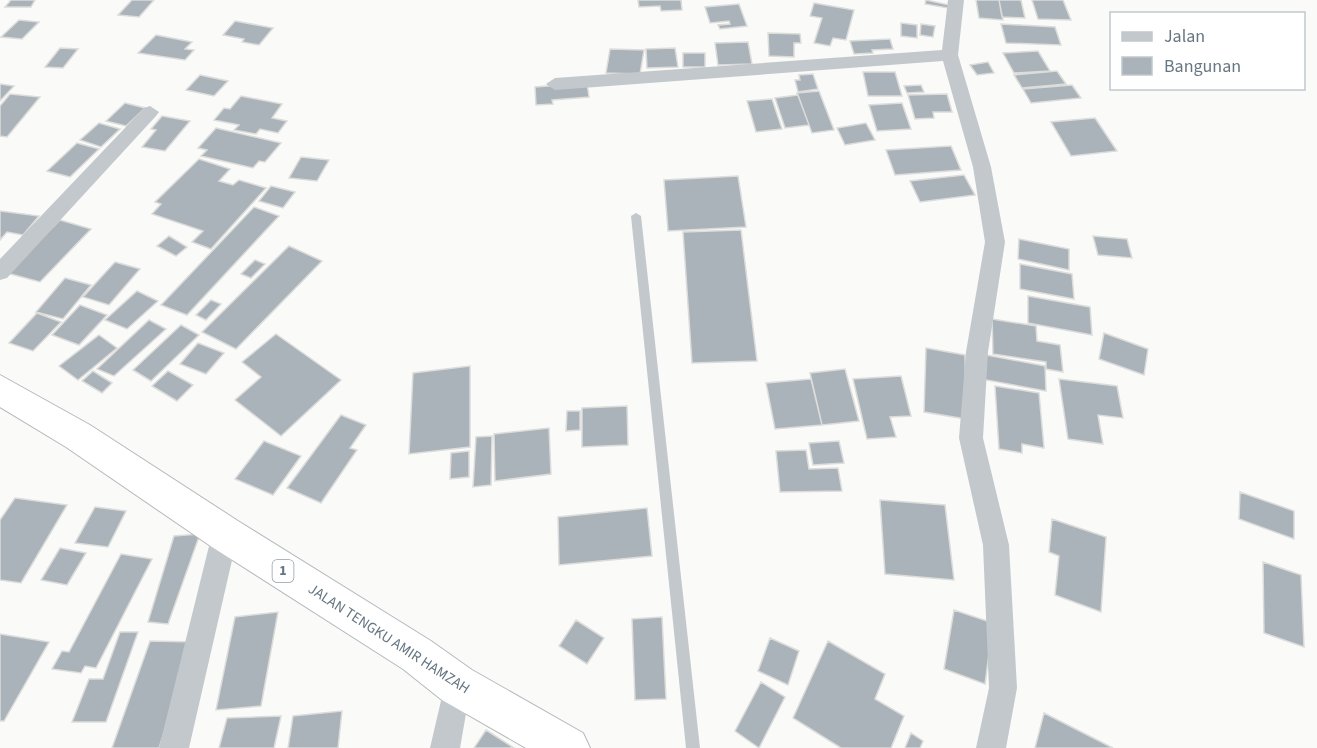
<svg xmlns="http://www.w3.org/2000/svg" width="1317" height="748" font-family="'Source Sans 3',sans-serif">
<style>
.building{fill:#aab3b9;stroke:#dcdcda;stroke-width:1.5}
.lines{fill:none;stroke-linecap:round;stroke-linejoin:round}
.highway-casing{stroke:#b4b9bd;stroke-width:2}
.lane{fill:#c3c8cc;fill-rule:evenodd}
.street{fill:#c3c8cc;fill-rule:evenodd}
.highway{fill:#fff;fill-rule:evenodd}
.labels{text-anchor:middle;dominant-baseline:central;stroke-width:6;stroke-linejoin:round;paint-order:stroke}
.shield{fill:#fff;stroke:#939fa8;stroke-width:1.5}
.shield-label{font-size:14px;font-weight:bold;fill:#657683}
.street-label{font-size:15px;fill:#657683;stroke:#fff}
</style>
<rect width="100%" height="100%" fill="#fafaf8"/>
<!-- building -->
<path class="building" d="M11 0H35L31 7H5Z
M132 0H154L139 17 118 15Z
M638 0H681L682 10 661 11 660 6 639 7Z
M926 0 949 5 948 8 925 4Z
M976 0H999L1003 20 979 18Z
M999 0H1021L1025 18 1002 17Z
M1032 0H1063L1071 20 1038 19Z
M814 3 854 10 846 40 833 38 830 46 814 43 822 18 810 16Z
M739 4 747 26 720 29 718 25 730 24 729 21 710 23 705 7Z
M19 20 39 22 22 39 1 37Z
M235 21 273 28 259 45 242 42 244 39 223 35Z
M901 23 917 25V38L901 36Z
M921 24 935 26 933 37 920 35Z
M1001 24 1055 27 1061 45 1006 43Z
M768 33 800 34 801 43H794V57L769 56Z
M156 35 192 42 185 49 194 50 185 60 138 53Z
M890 39 893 49 872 50 873 53 854 54 850 41Z
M748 42 752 64 718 65 715 43Z
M60 48 78 49 63 68 45 67Z
M675 48 678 67 647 68 646 49Z
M610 49 644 50 640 74 606 73Z
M1038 51 1050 71 1014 73 1003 53Z
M683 53H705V67H683Z
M988 62 994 73 977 75 970 65Z
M1057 71 1066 84 1022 88 1014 75Z
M863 72H895L902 96H868Z
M813 74 818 89 798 92 795 80H800L799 75Z
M200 75 228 81 214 96 186 90Z
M587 83 589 97 552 100 553 104 536 105 535 87Z
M0 84 14 86 0 101Z
M921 85 924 92 907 93 904 86Z
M1072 85 1081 98 1031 103 1023 89Z
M819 91 834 130 812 133 797 93Z
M10 94 40 97 7 137 0 136V106Z
M947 94 952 112H933L934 118 915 119 908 95Z
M798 95 809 125 785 128 775 98Z
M241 96 282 104 272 118 287 121 278 133 260 129 256 134 234 130 239 125 214 120 224 108 230 109Z
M772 99 782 129 756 132 747 101Z
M125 103 145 108 126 126 106 121Z
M902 103 911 129 877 131 869 105Z
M162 116 190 121 165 151 142 147 156 130 151 129Z
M1095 118 1117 151 1071 156 1051 122Z
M99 123 120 129 101 147 80 140Z
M866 123 875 140 845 145 837 128Z
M216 128 281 143 265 162 259 161 253 168 201 156 207 150 198 148Z
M77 143 99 149 70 177 47 171Z
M951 146 961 170 895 175 886 150Z
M301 157 329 160 317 181 289 178Z
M199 159 230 169 219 181 233 185 239 180 266 188 211 249 192 242 203 231 152 214 161 204 155 202Z
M964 175 975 195 920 202 910 181Z
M738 176 746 227 668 231 664 180Z
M271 186 295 192 283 208 259 201Z
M254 207 279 216 187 315 161 305Z
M0 211 39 216 23 235 7 232 0 240Z
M60 220 91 229 40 282 7 273Z
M741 230 757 361 692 363 683 232Z
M169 236 187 247 176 256 157 246Z
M1093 236 1127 239 1132 258 1098 255Z
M1019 239 1069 249V270L1018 259Z
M289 246 322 261 236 349 202 332Z
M255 260 265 264 251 278 241 274Z
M115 262 140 269 109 305 83 297Z
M1020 264 1072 274 1074 299 1020 289Z
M65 278 91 285 63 319 36 312Z
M137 291 158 301 127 329 105 320Z
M1028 296 1090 307 1092 335 1028 323Z
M211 300 221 304 206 320 196 315Z
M80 305 107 315 79 345 52 335Z
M37 313 61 322 33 351 9 343Z
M992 319 1036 326 1037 341 1060 345 1063 372 1046 369V362L993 354Z
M149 320 166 329 114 376 97 369Z
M181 325 199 335 151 381 133 370Z
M1104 333 1148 349 1144 375 1099 359Z
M276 334 341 380 281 436 235 400 261 377 242 362Z
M99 335 117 348 78 380 59 366Z
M198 343 224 353 206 374 180 364Z
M926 348 965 355 966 419 924 412Z
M981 354 1045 366 1046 391 981 379Z
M470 366V447L409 454 413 373Z
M845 369 859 421 822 425 810 373Z
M93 371 112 383 102 393 82 381Z
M168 371 193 385 177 401 152 386Z
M901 376 911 416 890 417 896 437 867 439 853 379Z
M811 379 822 425 775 429 766 383Z
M1059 379 1117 386 1123 418 1098 415 1103 444 1068 439Z
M995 386 1039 393 1044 448 1022 444V453L999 449Z
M627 406 628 445 582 447V408Z
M567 411H580V430L566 431Z
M341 415 366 425 350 448 357 450 321 503 287 488Z
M549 428 551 474 495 481 494 434Z
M492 436 491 485 473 487 476 437Z
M264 441 301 456 273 495 235 479Z
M839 441 844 463 813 465 809 443Z
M806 450 809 469 838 468 842 491 780 492 776 451Z
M469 451V477L450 479 451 453Z
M1240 492 1294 511V539L1239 519Z
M15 498 67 505 21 583 0 580V520Z
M880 500 945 505 954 580 885 574Z
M95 507 126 511 108 547 75 543Z
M647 508 652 556 559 565 558 517Z
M1052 519 1106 537 1101 612 1055 595 1059 556 1049 552Z
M200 534 168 624 148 622 174 536Z
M60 548 86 553 67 585 41 580Z
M121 554 152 559 96 668 85 666 81 673 52 669 62 651 69 652Z
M1263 562 1301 575 1304 647 1264 633Z
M954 610 993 623 985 684 944 669Z
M278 612 261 706 216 710 235 617Z
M662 617 666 699 635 700 632 619Z
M576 620 604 638 587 664 559 646Z
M120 632H138L106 722H72L89 679H103Z
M0 634 49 642 4 721H0Z
M770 638 799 651 788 685 758 671Z
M150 641 194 642 159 748H112Z
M828 641 885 674 875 699 904 716 891 748H841L793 718Z
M761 682 785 697 759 748 735 731Z
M342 711 338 748H288L293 716Z
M1044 713 1113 748H1035Z
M281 716 274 748H219L227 718Z
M486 730 514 748H474Z
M911 733 923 741 920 748H905Z"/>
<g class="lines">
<!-- highway casing -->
<g class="highway-casing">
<path id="highway" d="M0 375 90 425 238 521 431 641 472 670 583 733 590 748H526L442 700 403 669 212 547 66 447 0 407Z"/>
</g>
<!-- lane -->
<path class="lane" d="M636 213 641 216 700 748H686L631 216Z"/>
<!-- street -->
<path class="street" d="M948 0H964L958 55 991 167 1005 242 988 352 983 438 1009 545 1017 688 1006 748H976L989 688 983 545 959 438 966 352 985 242 973 167 943 61 555 90 546 84 555 78 942 50Z
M150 106 159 112 156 116 7 278 0 280V259L144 108Z
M225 522 234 525 238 534 189 748H159L212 534 216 525Z
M457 671 467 675 471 685 460 748H430L447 675Z"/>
<!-- highway -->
<use href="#highway" class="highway"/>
</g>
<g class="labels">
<!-- shield labels -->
<rect class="shield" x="272.5" y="560" width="21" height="22" rx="4.5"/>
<g class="shield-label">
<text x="283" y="571">1</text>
</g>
<!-- street labels -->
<g class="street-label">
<text transform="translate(389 639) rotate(33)">JALAN TENGKU AMIR HAMZAH</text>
</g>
</g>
<!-- legend -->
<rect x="1110" y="12" width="195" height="78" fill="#ffffff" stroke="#c1c8cd" stroke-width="1.5"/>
<rect x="1122" y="32" width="30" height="9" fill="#c3c8cc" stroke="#c1c8cd" stroke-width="1.5"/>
<text x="1164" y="42" font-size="18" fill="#657683">Jalan</text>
<rect x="1122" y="57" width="30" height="18" fill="#aab3b9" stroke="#c1c8cd" stroke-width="1.5"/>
<text x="1164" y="72" font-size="18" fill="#657683">Bangunan</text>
</svg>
